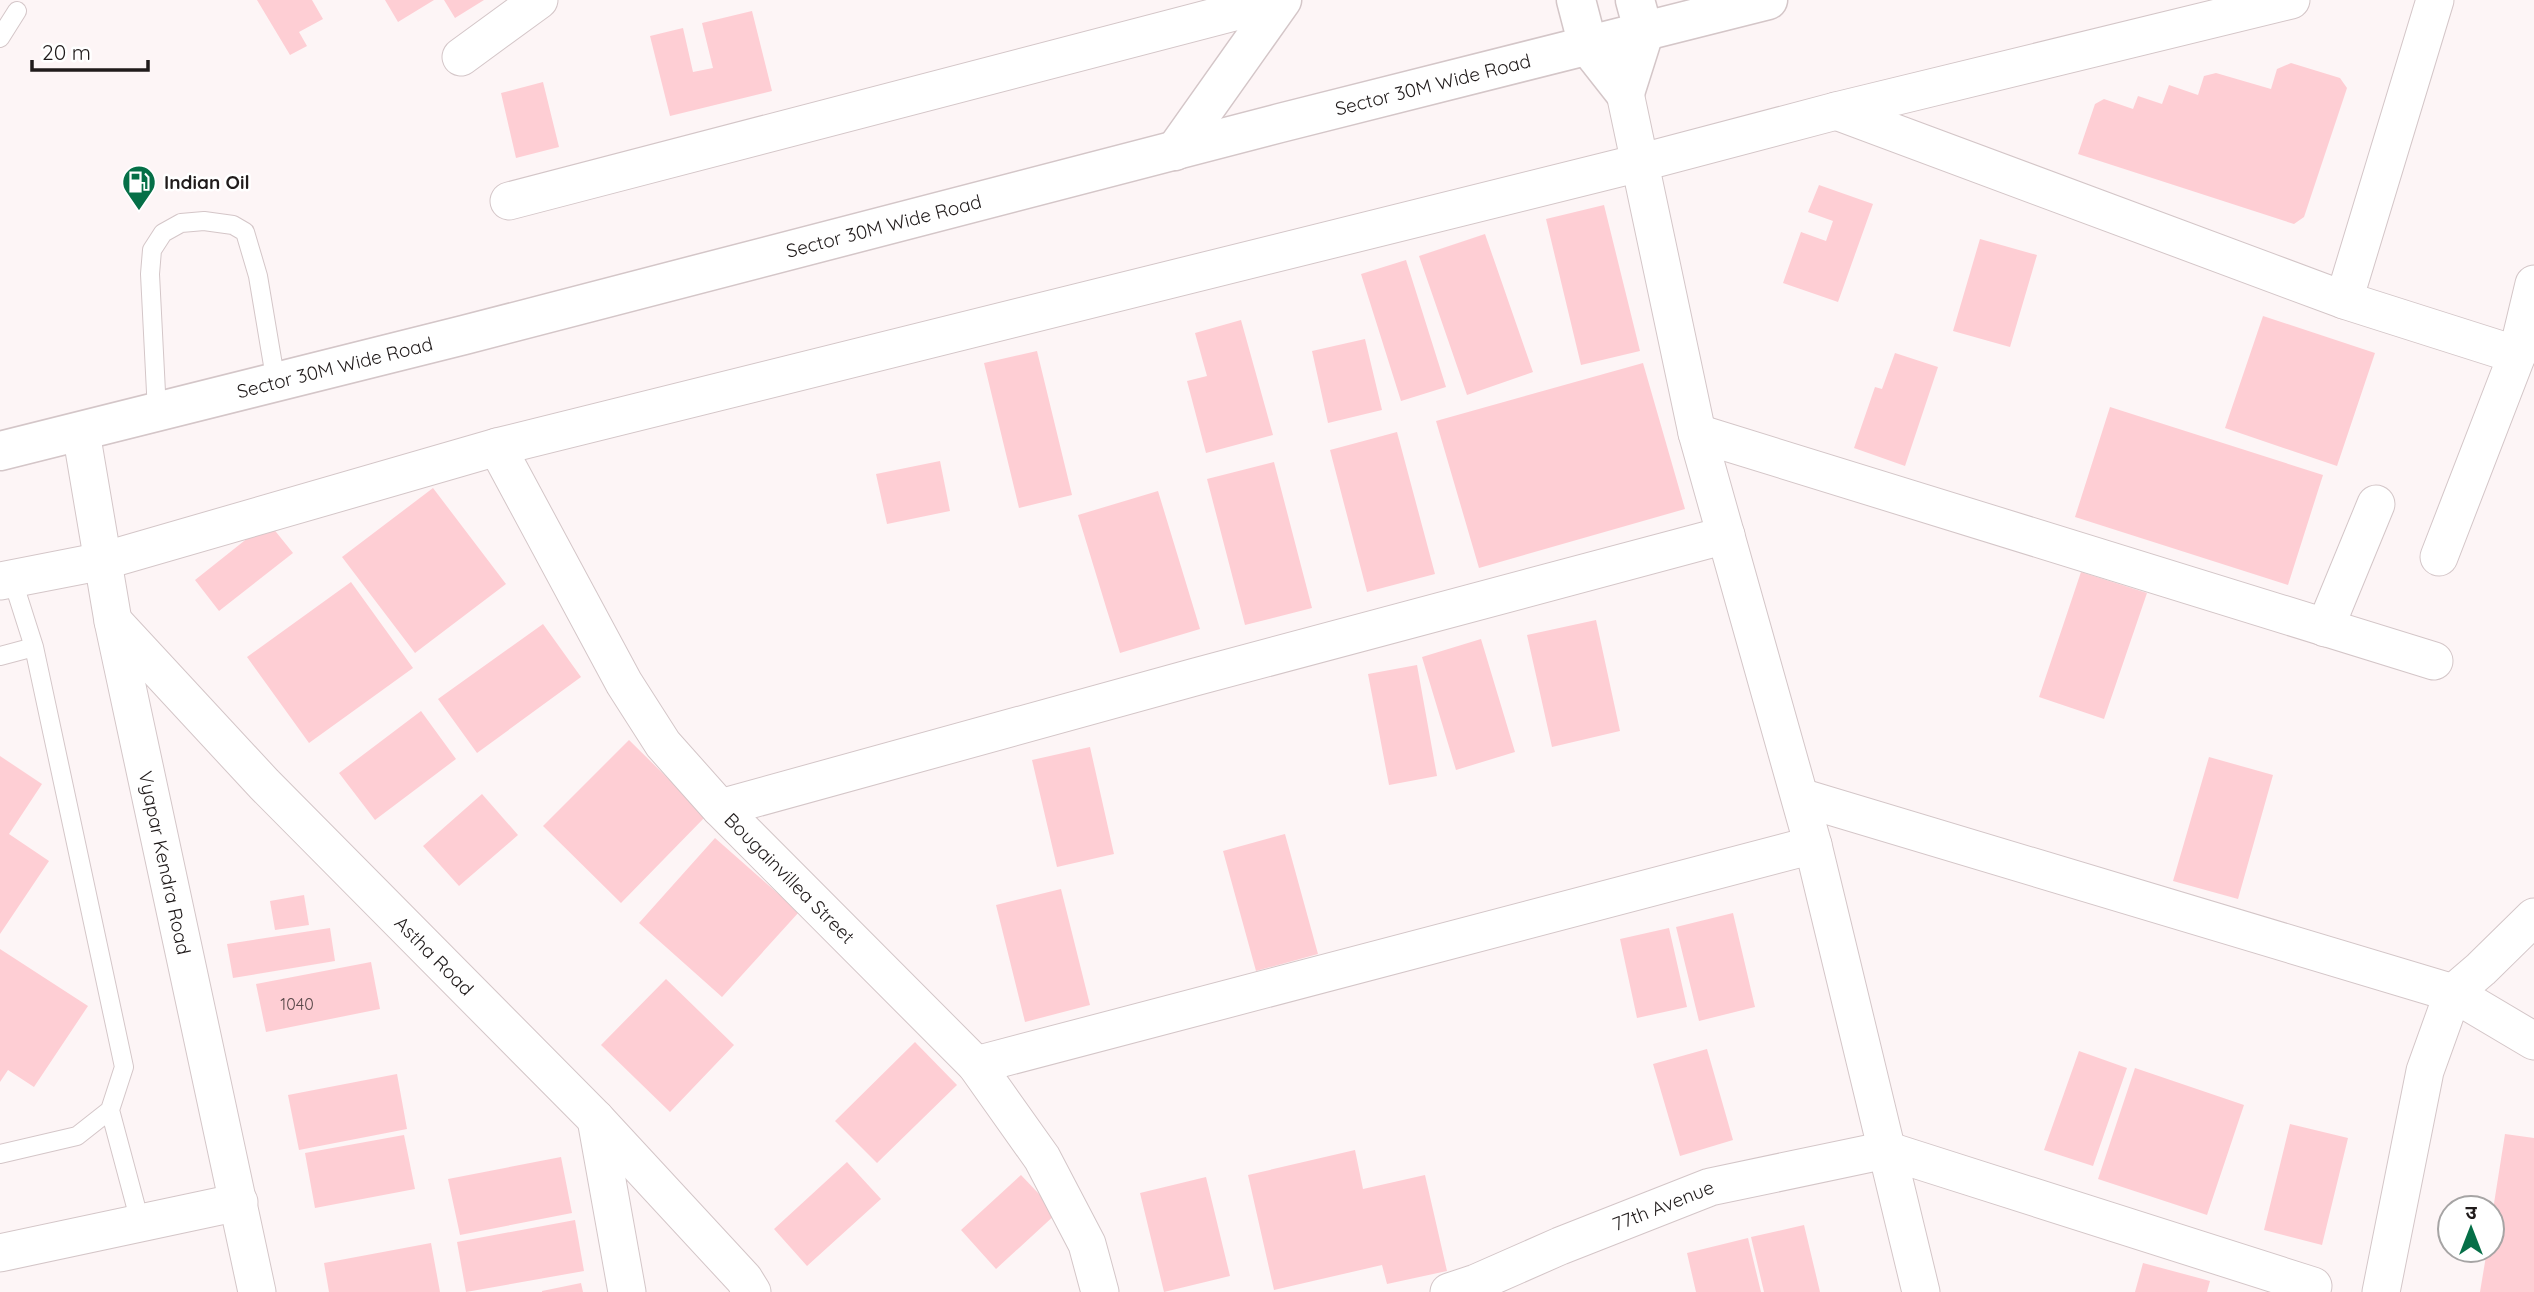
<svg xmlns="http://www.w3.org/2000/svg" width="2534" height="1292" font-family="Quicksand,'Noto Sans Devanagari',sans-serif">
<style>
.building{fill:#feced4}
.lines{fill:none;stroke-linecap:round;stroke-linejoin:round}
.service-casing{stroke:#d4c6c8;stroke-width:20}
.minor-casing{stroke:#d4c6c8;stroke-width:39}
.tertiary-casing{stroke:#d4c6c8;stroke-width:41}
.secondary-casing{stroke:#d4c6c8;stroke-width:41}
.service{stroke:#fff;stroke-width:18}
.minor{stroke:#fff;stroke-width:37}
.tertiary{stroke:#fff;stroke-width:38}
.secondary{stroke:#fff;stroke-width:38}
.labels{text-anchor:middle;dominant-baseline:central;stroke-width:5;stroke-linejoin:round;paint-order:stroke}
.number-label{font-size:16px;fill:#584849}
.street-label{font-size:19px;fill:#201b1b;stroke:#fff}
.poi-label{font-size:19px;font-weight:bold;fill:#201b1b;stroke:#fff;text-anchor:start}
</style>
<rect width="100%" height="100%" fill="#fdf5f6"/>
<!-- building -->
<path class="building" d="M257 0H312L323 19 299 32 307 46 290 55Z
M385 0H434L398 22Z
M444 0H484L455 18Z
M752 11 772 91 670 116 650 36 683 28 693 72 713 68 702 23Z
M2291 63 2340 78 2347 88 2304 217 2294 224 2078 154 2095 104 2104 99 2133 109 2138 96 2162 104 2169 85 2198 95 2204 76 2216 73 2271 89 2277 69Z
M543 82 559 147 516 158 501 93Z
M1819 185 1873 204 1838 302 1783 283 1801 232 1826 241 1833 221 1808 212Z
M1604 205 1640 351 1581 365 1546 219Z
M1485 234 1533 372 1467 395 1419 256Z
M1980 239 2037 255 2010 347 1953 331Z
M1406 260 1446 387 1401 401 1361 274Z
M2263 316 2375 353 2337 466 2225 428Z
M1241 320 1273 435 1206 453 1187 381 1207 376 1195 333Z
M1365 339 1382 410 1328 423 1312 351Z
M1037 351 1072 495 1019 508 984 363Z
M1895 353 1938 367 1905 466 1854 448 1875 387 1882 389Z
M1643 363 1685 509 1479 568 1436 421Z
M2110 407 2323 475 2288 585 2075 517Z
M1397 432 1435 574 1367 592 1330 450Z
M940 461 950 511 887 524 876 474Z
M1274 462 1312 608 1245 625 1207 479Z
M433 488 506 584 415 653 342 557Z
M1158 491 1200 629 1120 653 1078 515Z
M268 522 293 553 219 611 195 580Z
M2081 572 2147 593 2104 719 2039 697Z
M351 582 413 668 309 743 247 657Z
M1596 620 1620 731 1552 747 1527 635Z
M543 624 581 677 477 753 438 699Z
M1481 639 1515 752 1456 770 1422 657Z
M1417 665 1437 776 1389 785 1368 674Z
M421 711 456 759 375 820 339 773Z
M629 740 706 816 621 903 543 826Z
M1090 747 1114 854 1057 867 1032 760Z
M0 756 42 784 9 834 49 861 0 934Z
M2209 757 2273 775 2238 899 2173 881Z
M482 794 518 835 459 886 423 846Z
M1285 834 1318 954 1256 971 1223 851Z
M715 838 799 912 722 997 639 923Z
M1061 889 1090 1005 1025 1022 996 905Z
M304 895 309 925 275 930 270 901Z
M1733 913 1755 1007 1699 1021 1676 927Z
M330 928 335 961 233 978 227 944Z
M1669 928 1687 1007 1637 1018 1620 939Z
M0 949 88 1006 34 1087 8 1070 0 1082Z
M371 962 380 1009 266 1032 256 984Z
M666 979 734 1045 670 1112 601 1045Z
M915 1042 957 1085 877 1163 835 1121Z
M1707 1049 1733 1140 1680 1156 1653 1064Z
M2079 1051 2127 1068 2093 1166 2044 1150Z
M2135 1068 2244 1105 2207 1215 2098 1179Z
M397 1074 407 1129 299 1150 288 1095Z
M2290 1124 2348 1138 2322 1245 2264 1230Z
M2505 1134 2534 1138V1292H2480L2487 1250H2492V1216Z
M404 1135 415 1189 315 1208 305 1153Z
M1355 1150 1363 1189 1425 1175 1447 1271 1387 1284 1382 1265 1274 1290 1248 1175Z
M561 1157 572 1213 460 1235 448 1179Z
M847 1162 881 1199 807 1266 774 1229Z
M1021 1175 1057 1213 996 1269 961 1230Z
M1206 1177 1230 1276 1164 1292 1140 1193Z
M575 1220 584 1271 466 1292 457 1242Z
M1804 1225 1820 1292H1764L1751 1237Z
M1748 1238 1761 1292H1696L1687 1253Z
M431 1243 440 1292H329L324 1263Z
M2143 1263 2210 1281 2207 1292H2135Z
M581 1283 583 1292H542V1291Z"/>
<g class="lines">
<!-- service casing -->
<g class="service-casing">
<path id="service" d="M0 38 17 11
M157 412 150 274 152 250 163 233 181 223 204 221 233 225 245 232 258 276 276 383
M12 578 34 647
M0 656 34 647 124 1067 110 1110 77 1136 0 1154
M110 1110 140 1222"/>
</g>
<!-- minor casing -->
<g class="minor-casing">
<g id="minor">
<path d="M461 57 539 0"/>
<path d="M1625 93 1697 433 1813 845 1921 1292"/>
<path d="M1836 111 2344 300 2435 0"/>
<path d="M509 201 1280 0"/>
<path d="M2344 300 2517 355"/>
<path id="s1" d="M81 432 113 621 257 1292"/>
<path d="M1697 433 2434 661"/>
<path id="s2" d="M497 447 624 683 663 744 720 808 976 1065 1042 1158 1087 1244 1100 1292"/>
<path d="M2439 557 2517 355 2534 284"/>
<path d="M0 581 103 561 497 447 1639 163 1836 111 2291 0"/>
<path id="s3" d="M113 621 264 784 596 1119 744 1279 752 1292"/>
<path d="M2325 628 2376 504"/>
<path d="M1800 797 2453 993 2534 1041"/>
<path d="M720 808 1195 677 1726 535"/>
<path d="M976 1065 1813 845"/>
<path d="M596 1119 627 1292"/>
<path d="M0 1253 239 1202"/>
<path id="s4" d="M1449 1292 1476 1283 1560 1246 1710 1187 1886 1150 2313 1286"/>
<path d="M2381 1292 2425 1071 2453 993 2481 969 2534 917"/>
</g>
</g>
<!-- tertiary casing -->
<g class="tertiary-casing">
<path id="tertiary" d="M1576 0 1588 46 1625 93
M1625 93 1644 33 1635 0"/>
</g>
<!-- secondary casing -->
<g class="secondary-casing">
<g id="secondary">
<path d="M1175 151 1282 0"/>
<path id="s5" d="M0 451 464 335 1280 123 1768 0"/>
</g>
</g>
<!-- service -->
<use href="#service" class="service"/>
<!-- minor -->
<use href="#minor" class="minor"/>
<!-- tertiary -->
<use href="#tertiary" class="tertiary"/>
<!-- secondary -->
<use href="#secondary" class="secondary"/>
</g>
<!-- icons -->
<defs>
<g id="fuel-pin" transform="scale(1.75)"><path d="M0 17L-7.5 6A9.5 9.5 0 1 1 7.5 6Z" fill="#056f47" stroke="#fff"/><path d="M-5.5-6h7V0h2V4h1.3V-2.5L3-4.5l.8-.8L6-3V5H2.5V1h-1V6h-7ZM-4.2-4.7v3.2H.2V-4.7Z" fill="#fff"/></g>
</defs>
<g fill-rule="evenodd">
<use href="#fuel-pin" x="139" y="182"/>
</g>
<g class="labels">
<!-- number labels -->
<g class="number-label">
<text x="297" y="1004">1040</text>
</g>
<!-- street labels -->
<g class="street-label">
<text stroke="none"><textPath href="#s5" startOffset="1479">Sector 30M Wide Road</textPath></text>
<text stroke="none"><textPath href="#s5" startOffset="912">Sector 30M Wide Road</textPath></text>
<text stroke="none"><textPath href="#s5" startOffset="345">Sector 30M Wide Road</textPath></text>
<text stroke="none"><textPath href="#s1" startOffset="439">Vyapar Kendra Road</textPath></text>
<text stroke="none"><textPath href="#s2" startOffset="525">Bougainvillea Street</textPath></text>
<text stroke="none"><textPath href="#s3" startOffset="464">Astha Road</textPath></text>
<text stroke="none"><textPath href="#s4" startOffset="231">77th Avenue</textPath></text>
</g>
<!-- poi labels -->
<g class="poi-label">
<text x="164" y="182">Indian Oil</text>
</g>
</g>
<!-- north arrow -->
<g transform="translate(2471 1229)"><circle r="33" fill="#ffffff" stroke="#a6a4a4" stroke-width="2"/>
<path d="M0-5L12 26L0 18L-12 26Z" fill="#056f47"/>
<text y="-10" font-size="19" font-weight="bold" text-anchor="middle" fill="#201b1b">उ</text>
</g>
<!-- scale -->
<path d="M32 60v10h116v-10" fill="none" stroke="#201b1b" stroke-width="3.5"/>
<text x="42" y="60" font-size="21" fill="#201b1b" stroke="#ffffff" stroke-width="5" paint-order="stroke">20 m</text>
</svg>
